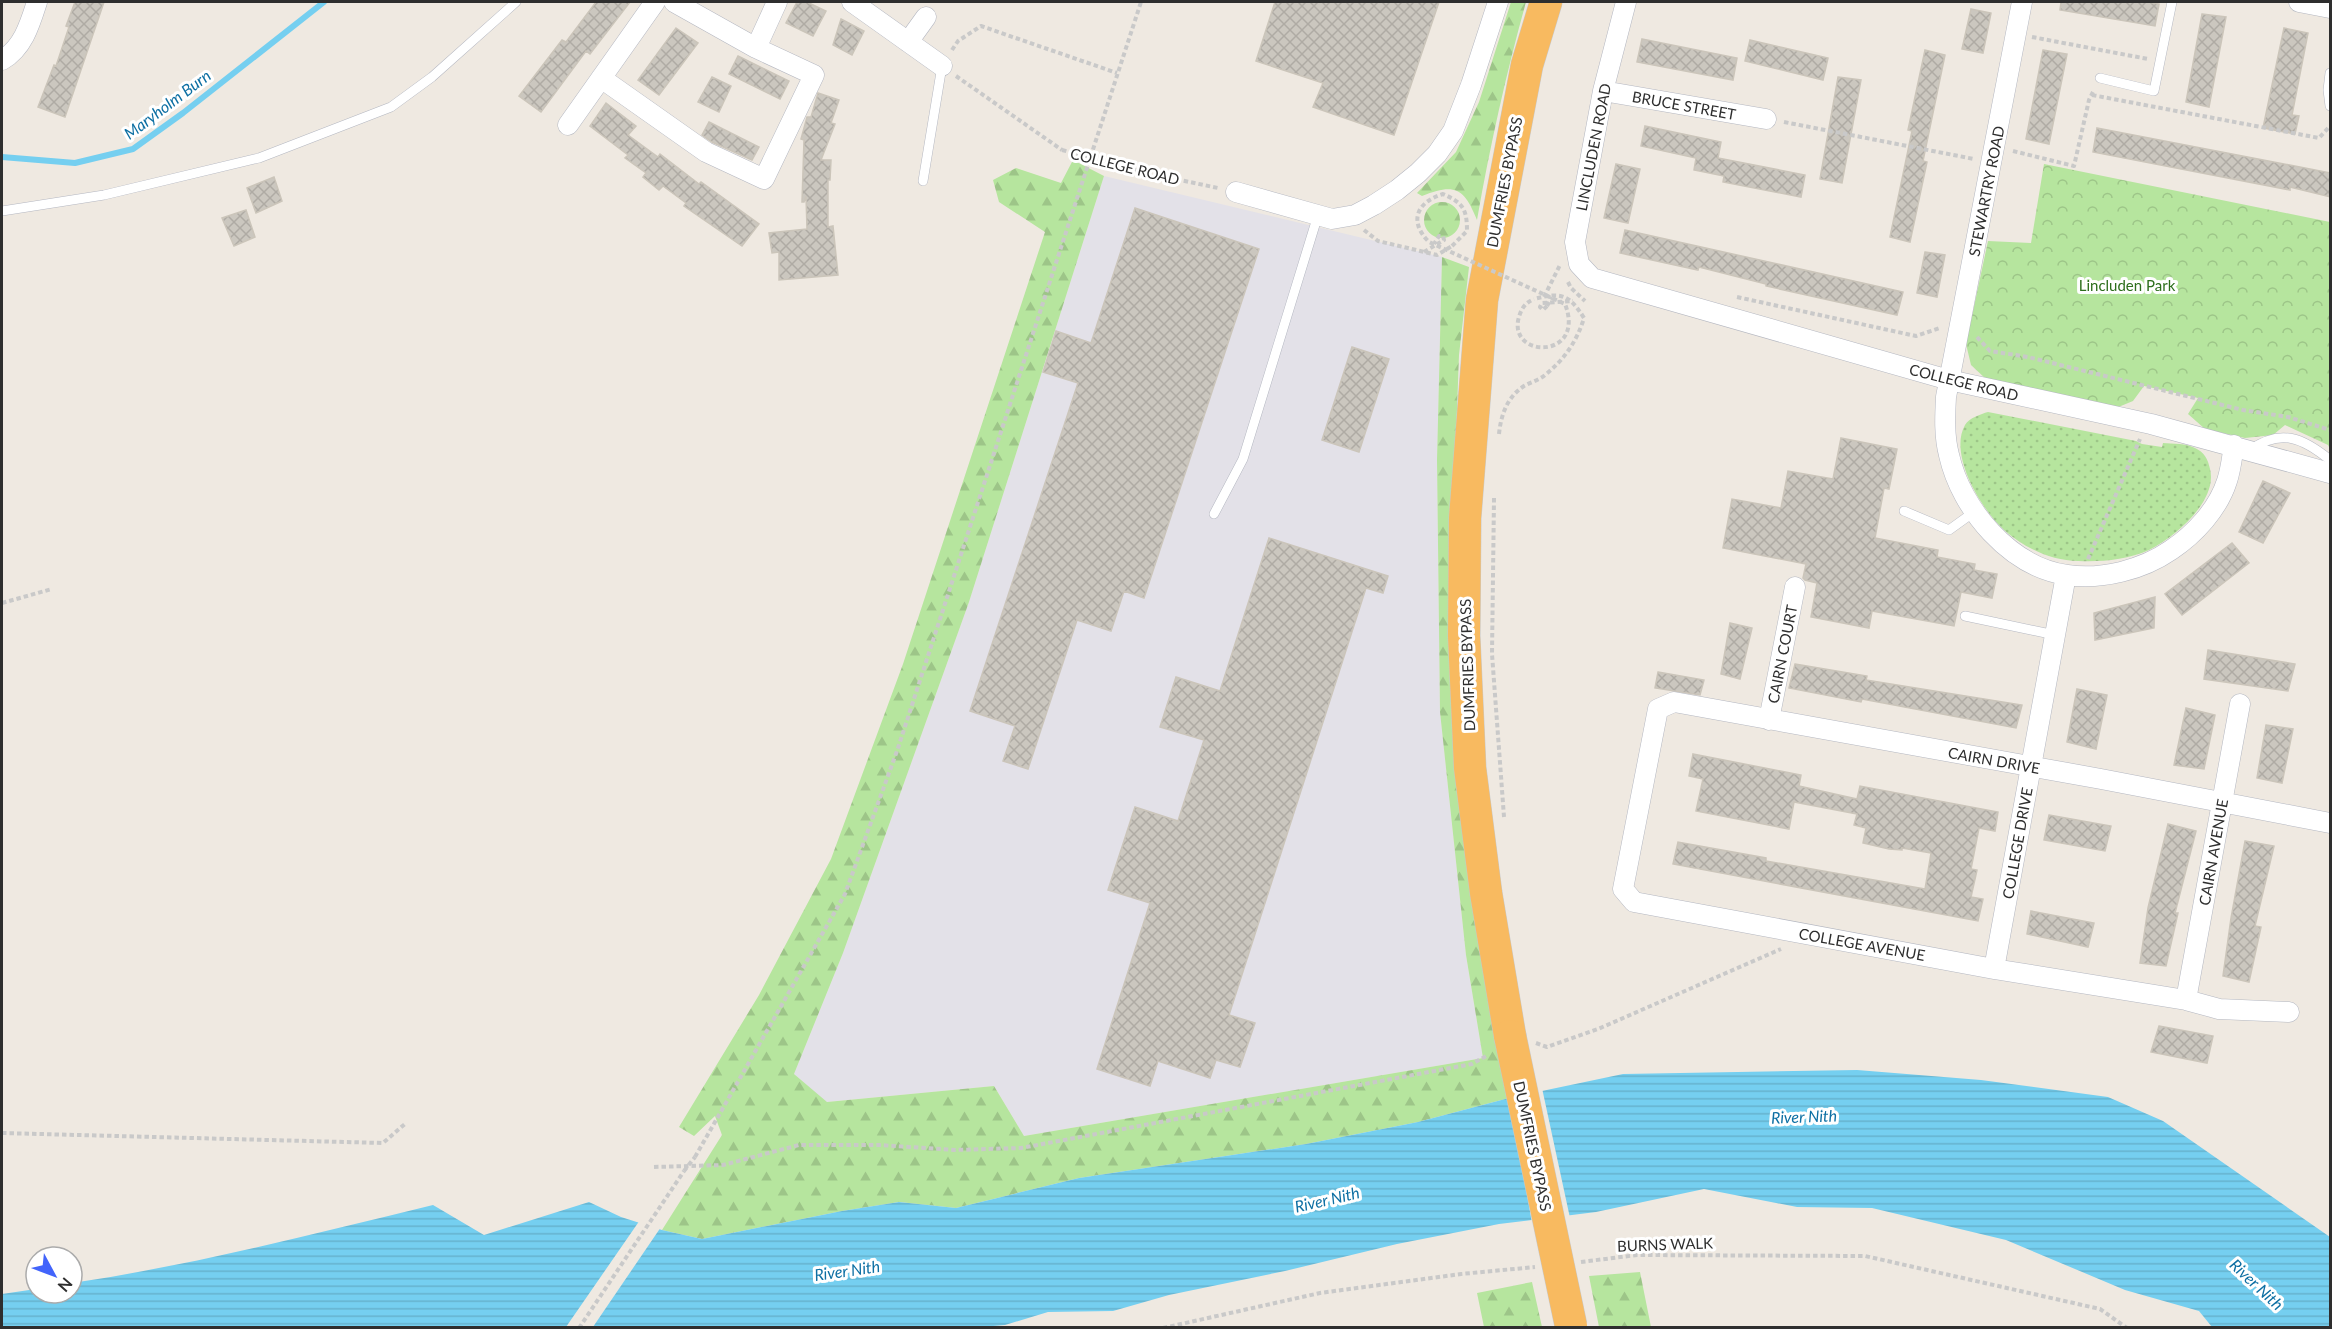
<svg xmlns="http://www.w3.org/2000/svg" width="2332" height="1329" font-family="Lato,sans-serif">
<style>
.industrial{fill:#e3e1e8}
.grass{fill:url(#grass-dots)}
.forest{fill:url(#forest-firs)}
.park{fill:url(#park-crowns)}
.water{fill:url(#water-rules)}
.pier{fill:#efe9e1}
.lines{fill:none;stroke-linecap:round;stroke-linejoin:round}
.stream{stroke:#75cff0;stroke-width:6}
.building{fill:url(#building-cross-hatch);stroke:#cbc5ba;stroke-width:1.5}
.service-casing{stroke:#b4b7c1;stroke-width:10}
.minor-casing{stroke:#b4b7c1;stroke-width:21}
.trunk-casing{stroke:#c9c9c9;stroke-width:33}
.path{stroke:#c9c9c9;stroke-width:4;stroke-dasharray:4.5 3;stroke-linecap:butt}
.service{stroke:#fff;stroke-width:9}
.minor{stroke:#fff;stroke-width:20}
.trunk{stroke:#f8ba60;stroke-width:32}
.trunk-bridge-casing{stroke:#c9c9c9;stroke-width:33;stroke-linecap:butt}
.path-bridge{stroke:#c9c9c9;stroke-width:4;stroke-dasharray:4.5 3;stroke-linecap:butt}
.trunk-bridge{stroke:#f8ba60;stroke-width:32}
.labels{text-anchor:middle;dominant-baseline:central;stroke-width:6;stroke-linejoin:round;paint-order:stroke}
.street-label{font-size:15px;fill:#2e2e2e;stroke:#fff}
.park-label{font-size:15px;fill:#2c6e1b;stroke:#fff}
.water-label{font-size:16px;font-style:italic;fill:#0d6fa3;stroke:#fff}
</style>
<defs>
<pattern id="grass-dots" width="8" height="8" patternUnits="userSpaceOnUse" patternTransform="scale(1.5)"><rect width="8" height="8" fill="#b6e59e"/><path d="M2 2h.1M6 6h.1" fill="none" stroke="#9dc588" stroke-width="1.8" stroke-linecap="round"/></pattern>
<pattern id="forest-firs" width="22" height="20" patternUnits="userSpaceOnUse" patternTransform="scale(1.5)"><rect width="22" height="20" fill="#b6e59e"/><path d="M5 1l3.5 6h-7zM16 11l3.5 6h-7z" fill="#9dc588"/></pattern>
<pattern id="park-crowns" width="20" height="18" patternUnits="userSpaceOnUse" patternTransform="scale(1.5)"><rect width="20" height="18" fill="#b6e59e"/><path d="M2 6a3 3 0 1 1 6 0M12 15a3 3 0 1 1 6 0" fill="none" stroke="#9dc588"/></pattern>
<pattern id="water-rules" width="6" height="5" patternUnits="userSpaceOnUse" patternTransform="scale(1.5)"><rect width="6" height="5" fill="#75cff0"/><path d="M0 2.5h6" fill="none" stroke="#66b2ce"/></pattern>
<pattern id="building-cross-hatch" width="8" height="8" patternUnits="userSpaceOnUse" patternTransform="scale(1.5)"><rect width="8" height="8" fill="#cbc7bf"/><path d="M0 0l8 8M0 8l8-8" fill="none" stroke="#afaba4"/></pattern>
</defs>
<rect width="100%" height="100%" fill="#efe9e1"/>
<!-- industrial -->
<path class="industrial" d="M1104 176 1442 257 1437 460 1440 712 1466 955 1483 1058 1024 1136 994 1086 826 1102 794 1074 843 953 969 602Z"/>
<!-- grass -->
<path class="grass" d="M1988 412 2136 441 2142 444 2162 447 2163 443C2173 444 2186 443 2195 448 2204 452 2208 459 2210 469 2218 501 2175 537 2149 550 2127 560 2101 562 2078 561 2051 561 2023 547 2004 530 1982 510 1948 455 1965 425 1969 418 1981 414 1988 412Z"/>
<!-- forest -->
<path class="forest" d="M1511 2H1526C1506 74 1490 146 1477 220 1464 188 1455 183 1422 196L1417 193 1456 152 1479 102Z
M1073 160 1104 176 969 602 843 953 794 1074 827 1102 994 1086 1024 1136 1483 1058 1466 955 1440 712 1437 460 1442 257 1469 267 1459 355 1455 465 1509 1098 1418 1122 1306 1144 1079 1178 956 1208 899 1202 842 1211 702 1239 662 1230 722 1135 715 1116 694 1136 679 1127 759 995 831 859 903 664 1045 232 999 202 993 180 1016 168 1061 183Z
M1424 220a18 18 0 1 1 36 0a18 18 0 1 1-36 0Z
M1640 1272 1651 1327H1599L1589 1276Z
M1532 1282 1542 1327H1484L1477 1293Z"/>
<!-- park -->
<path class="park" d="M2044 164 2330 222V449L2328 445 2285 425 2273 435 2245 438 2205 429 2188 414 2198 398 2144 386 2133 401 2116 408 1986 379 1971 365 1966 344 1988 241 2031 243Z"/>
<!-- water -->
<path class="water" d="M1857 1070 1981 1080 2108 1097 2163 1121 2330 1237V1328L2212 1327 2199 1311 2125 1290 2006 1240 1872 1208 1797 1207 1704 1189 1596 1212 1499 1224 1397 1244 1285 1271 1169 1295 1113 1311 1048 1312 1005 1325 982 1327 2 1328V1294L36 1289V1293H72V1283C194 1265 313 1234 433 1205L484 1235 589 1202 621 1217 662 1230 702 1239 842 1211 899 1202 956 1208 1079 1178 1306 1144 1418 1122 1509 1098 1623 1074Z"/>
<!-- pier -->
<path class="pier" d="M1542 1088 1570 1218 1532 1223 1513 1113 1508 1095Z
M640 1220 661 1227 595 1324 593 1327H566Z"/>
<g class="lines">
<!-- stream -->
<path class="stream" d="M2 157 75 163 133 149 183 113 324 2"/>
</g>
<!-- building -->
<path class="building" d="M75 2H104L65 117 38 107 54 65 56 66 69 27 66 26Z
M596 2H630L590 54 586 51 541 112 519 96 562 40 566 42Z
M797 2H807L826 11 813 36 786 23Z
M1275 2H1439L1394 135 1313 107 1323 83 1256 61Z
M2061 2H2148L2159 4 2155 26 2060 10Z
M1971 9 1991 13 1983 53 1962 49Z
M2202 14 2226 17 2209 107 2186 102Z
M841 19 864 31 852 55 833 45Z
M676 28 698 43 659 95 638 80Z
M2284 28 2308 33 2292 115 2299 116 2295 134 2263 128Z
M1642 39 1737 58 1733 80 1637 62Z
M1750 40 1828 58 1823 80 1745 61Z
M1925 50 1945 55 1923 161 1927 162 1910 242 1890 237 1912 131 1908 130Z
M2043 50 2067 54 2049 144 2026 139Z
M738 56 789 81 780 99 729 74Z
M712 77 731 86 719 112 698 102Z
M1838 77 1861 80 1842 183 1820 179Z
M818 93 839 100 831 123 835 124 821 160H831L830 180H828V227L833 226 838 275 779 280V252L772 253 769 233 807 229 806 196 804 202H802L804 140 801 139 807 117H811Z
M606 103 636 126 628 135 658 157 660 154 699 184 701 182 759 224 742 246 684 206 686 203 663 186 659 190 643 177 646 173 625 158 628 155 590 126Z
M709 122 759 147 752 160 712 142 702 135Z
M1645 126 1721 142 1718 158 1805 175 1801 197 1723 182 1724 176 1694 170 1696 158 1641 146Z
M2097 128 2331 173V197L2290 187V190L2093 152Z
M1616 164 1640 169 1628 223 1604 218Z
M274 177 282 201 256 213 247 188Z
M1135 208 1259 249 1144 598 1124 591 1111 631 1077 620 1028 769 1003 761 1015 726 970 711 1078 383 1043 372 1056 331 1091 343Z
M246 210 255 237 234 246 222 218Z
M1625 230 1903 292 1897 315 1766 286V284L1699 267 1698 270 1620 253Z
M1925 252 1945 255 1937 297 1917 293Z
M1352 347 1389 359 1359 452 1322 440Z
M1841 438 1897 449 1889 489 1884 488 1875 538 1938 550 1937 557 1975 564 1974 570 1997 574 1992 598 1961 592 1954 626 1872 611 1869 628 1811 617 1817 583 1805 580 1803 578 1806 564 1723 548 1732 499 1781 508 1788 471 1833 479Z
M2263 481 2290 493 2263 543 2239 532Z
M1269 538 1388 576 1383 593 1366 588 1229 1015 1255 1023 1240 1067 1216 1060 1210 1078 1158 1061 1150 1086 1097 1069 1150 903 1108 890 1135 807 1178 821 1204 740 1160 727 1176 677 1220 691Z
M2232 543 2249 563 2182 615 2165 594Z
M2155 597 2154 628 2095 640 2094 613Z
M1730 623 1752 628 1740 679 1721 674Z
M2208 650 2295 664 2288 691 2204 679Z
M1795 664 1867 676 1866 680 2022 705 2016 728 1862 699 1861 702 1789 688Z
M1658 672 1704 680 1700 695 1655 688Z
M2077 689 2107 695 2096 749 2067 742Z
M2186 708 2215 715 2204 769 2174 765Z
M2266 725 2293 729 2282 783 2257 778Z
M1693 754 1801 775 1799 786 1857 799 1860 786 1998 812 1995 831 1979 828 1971 869 1977 870 1971 897 1983 899 1978 921 1673 864 1678 842 1766 858V861L1925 889 1931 853 1902 848V850L1889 849 1863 843 1866 828 1854 825 1857 814 1794 802 1789 829 1696 811 1703 779 1689 776Z
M2049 815 2111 826 2105 851 2044 840Z
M2168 824 2196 831 2175 913H2178L2166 966 2140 963 2148 908Z
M2245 841 2274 846 2255 926 2261 927 2249 982 2223 976 2231 918Z
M2031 911 2094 923 2088 947 2027 934Z
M2159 1026 2213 1036 2207 1063 2151 1052Z"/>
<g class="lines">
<!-- service casing -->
<g class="service-casing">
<path id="service" d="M2330 73 2328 90 2330 106
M2100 78 2154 91 2172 2
M923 181 942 66
M2 211 104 195 259 158 391 107 432 77 516 2
M2250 450C2281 428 2303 438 2330 460
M1904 511 1949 530 1974 512
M1214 514 1243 459 1318 215
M1965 616 2055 635"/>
</g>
<!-- minor casing -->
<g class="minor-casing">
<path id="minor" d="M852 2 942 66
M1626 2 1603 91 1575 242 1579 264 1592 278 1949 380 2151 424 2330 473
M2022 2 1946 397C1945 416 1944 436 1949 455 1961 509 2010 567 2067 575 2102 580 2142 570 2171 550 2195 534 2218 509 2227 481 2231 469 2232 457 2234 445
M2299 2 2330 8
M908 42 926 17
M756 48 777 2
M2 60C23 48 30 24 37 2
M601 78 706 152 764 179 814 75 756 48 674 2
M1603 91 1766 119
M568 125 655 2
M1236 192 1332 219 1355 215 1374 205 1397 190 1418 173 1437 154 1453 131 1471 85 1498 2
M1769 720 1795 587
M1994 969 2066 575
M2186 1000 2240 704
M2289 1012 2219 1009 2186 1000 1994 969 1634 902 1623 889 1658 709 1674 702 2101 779 2330 823"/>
</g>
<!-- trunk casing -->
<g class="trunk-casing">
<path id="trunk" d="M1510 1036 1486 893 1470 768 1464 636 1465 518 1482 300 1527 65 1546 2"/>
</g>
<!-- path -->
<path class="path" d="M2032 37 2148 59
M952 50 958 41 981 26 1117 73
M956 76 1062 150
M2092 95 2319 138 2330 126
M1784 122 1974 159
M2013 151 2074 166 2089 100 2093 92
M1147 173 1218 188
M1364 230 1378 241 1437 255 1452 246
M1424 252 1444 240 1443 236H1439L1434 244
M1568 282 1571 288 1585 301
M1544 297 1560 265
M1737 297 1916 336 1940 328
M1547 306 1543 310 1540 307 1542 303 1573 301
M1977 337 1990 351 2028 357 2243 410 2288 417 2330 430
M1499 434C1501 415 1507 397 1524 386 1531 382 1539 380 1545 375 1564 360 1577 341 1584 318 1569 294 1561 292 1534 299
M1494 498 1492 654 1504 817
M2088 559 2140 439
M2 603 52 589
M1536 1043 1547 1047 1598 1029 1781 949
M2 1133 383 1143 406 1123
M695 1157 845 894 897 751 1141 2
M654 1167 723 1165 799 1145H879L954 1150 1021 1148 1472 1064 1488 1055
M1581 1262 1637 1255 1865 1256 2100 1309 2127 1328
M579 1328 684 1171
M1163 1328 1320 1293 1461 1274 1535 1267"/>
<!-- service -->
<use href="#service" class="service"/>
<!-- minor -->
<use href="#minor" class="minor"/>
<!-- trunk -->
<use href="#trunk" class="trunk"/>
<!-- trunk-bridge casing -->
<g class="trunk-bridge-casing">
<path id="trunk-bridge" d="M1510 1036 1571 1326"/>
</g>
<!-- path-bridge -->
<path class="path-bridge" d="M1062 150 1147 173
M1452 246 1467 231C1467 209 1463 203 1443 194 1417 202 1408 221 1429 242L1565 304C1586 358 1512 359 1518 321 1520 311 1524 303 1534 299
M1547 306 1552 297
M684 1171 695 1157"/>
<!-- trunk-bridge -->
<use href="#trunk-bridge" class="trunk-bridge"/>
</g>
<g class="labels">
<!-- street labels -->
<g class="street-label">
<text transform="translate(1684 105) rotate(10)">BRUCE STREET</text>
<text transform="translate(1593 147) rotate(-79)">LINCLUDEN ROAD</text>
<text transform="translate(1125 166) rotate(14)">COLLEGE ROAD</text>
<text transform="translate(1504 182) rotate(-79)">DUMFRIES BYPASS</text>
<text transform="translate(1986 191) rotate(-79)">STEWARTRY ROAD</text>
<text transform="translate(1964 382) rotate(14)">COLLEGE ROAD</text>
<text transform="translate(1782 654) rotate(-79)">CAIRN COURT</text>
<text transform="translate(1467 665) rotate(-92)">DUMFRIES BYPASS</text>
<text transform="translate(1994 760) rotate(10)">CAIRN DRIVE</text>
<text transform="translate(2017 843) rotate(-80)">COLLEGE DRIVE</text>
<text transform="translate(2213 852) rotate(-80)">CAIRN AVENUE</text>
<text transform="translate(1862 944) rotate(10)">COLLEGE AVENUE</text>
<text transform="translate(1533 1146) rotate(78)">DUMFRIES BYPASS</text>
<text transform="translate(1665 1244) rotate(-2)">BURNS WALK</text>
</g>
<!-- park labels -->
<g class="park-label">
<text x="2127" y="285">Lincluden Park</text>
</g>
<!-- water labels -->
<g class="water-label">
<text transform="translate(167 104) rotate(-37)">Maryholm Burn</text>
<text transform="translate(1804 1116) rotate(-2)">River Nith</text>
<text transform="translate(1327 1199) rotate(-13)">River Nith</text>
<text transform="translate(847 1270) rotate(-8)">River Nith</text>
<text transform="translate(2257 1284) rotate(43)">River Nith</text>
</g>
</g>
<!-- border -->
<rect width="2332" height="1329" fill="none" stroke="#2e2e2e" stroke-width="6"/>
<!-- north arrow -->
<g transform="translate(54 1275) rotate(131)"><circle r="28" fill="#ffffff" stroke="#ababab" stroke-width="1.5"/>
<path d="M0-4.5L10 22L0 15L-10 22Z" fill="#4264fb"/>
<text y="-9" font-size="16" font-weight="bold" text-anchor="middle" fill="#2e2e2e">N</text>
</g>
</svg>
